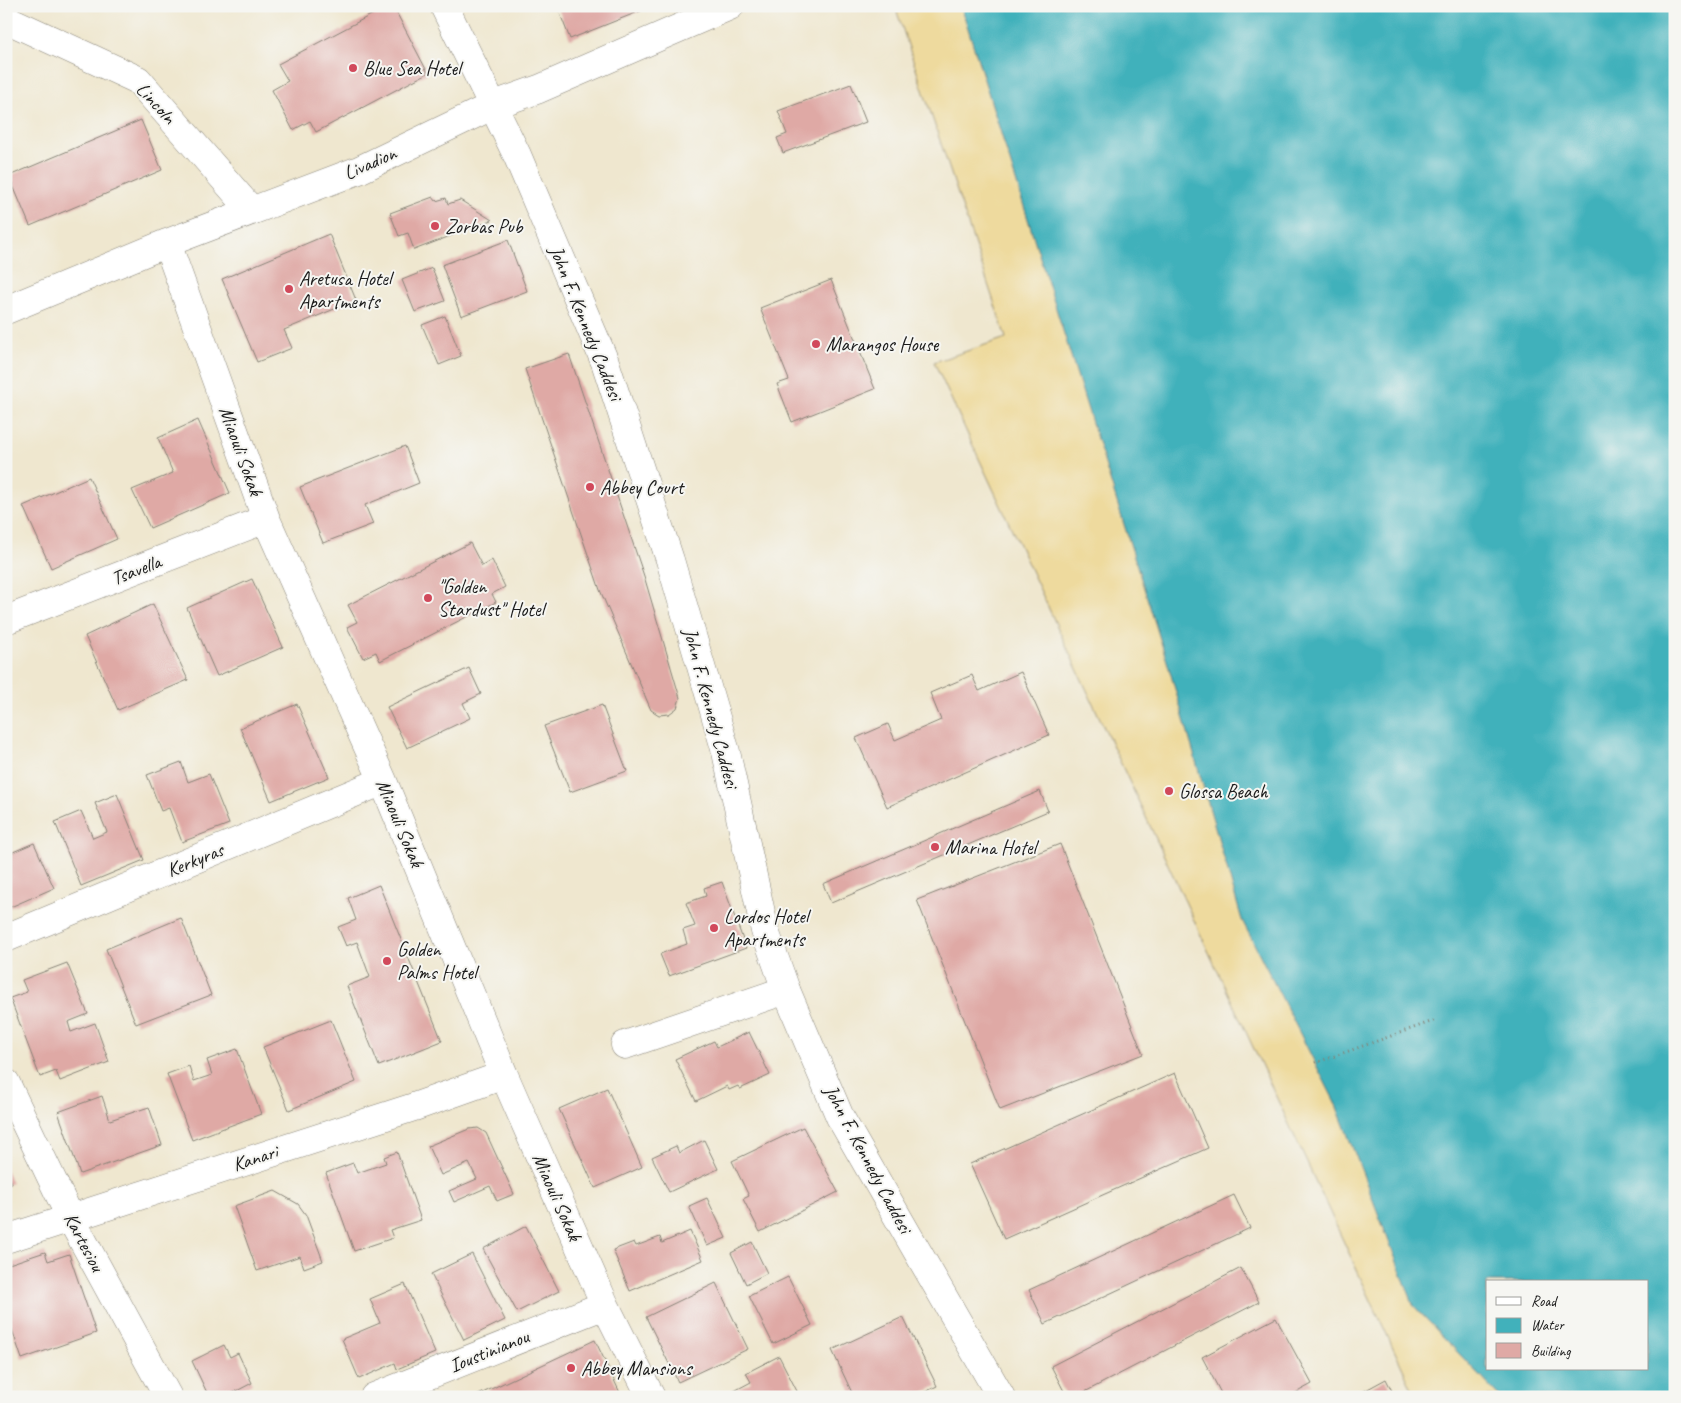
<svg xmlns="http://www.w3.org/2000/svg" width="1681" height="1403" font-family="Caveat,sans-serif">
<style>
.sand{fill:#eeda9e;stroke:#857b5d}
.water{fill:#41b1bb;stroke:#2e666c;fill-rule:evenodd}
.building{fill:#dfa9a5}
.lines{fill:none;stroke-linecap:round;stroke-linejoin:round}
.minor-casing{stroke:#868276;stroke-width:29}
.tertiary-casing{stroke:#868276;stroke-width:29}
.path{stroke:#868276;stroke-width:3;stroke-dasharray:1 4;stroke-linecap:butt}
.minor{stroke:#fff;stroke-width:28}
.tertiary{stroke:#fff;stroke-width:28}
.poi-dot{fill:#d1495b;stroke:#f6f6f2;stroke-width:2}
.labels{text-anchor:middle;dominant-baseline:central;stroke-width:4;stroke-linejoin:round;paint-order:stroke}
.poi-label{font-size:20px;fill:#1c1c1c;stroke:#f6f6f2;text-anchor:start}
.street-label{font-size:20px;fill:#1c1c1c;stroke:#f6f6f2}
</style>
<rect width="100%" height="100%" fill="#f6f6f2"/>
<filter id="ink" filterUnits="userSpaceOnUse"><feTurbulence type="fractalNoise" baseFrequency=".02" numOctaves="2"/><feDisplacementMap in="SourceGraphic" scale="10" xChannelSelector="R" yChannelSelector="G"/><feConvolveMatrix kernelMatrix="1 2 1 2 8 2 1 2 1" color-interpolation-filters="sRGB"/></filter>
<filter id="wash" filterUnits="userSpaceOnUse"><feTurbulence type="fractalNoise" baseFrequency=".0096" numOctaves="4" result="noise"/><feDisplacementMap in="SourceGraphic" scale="20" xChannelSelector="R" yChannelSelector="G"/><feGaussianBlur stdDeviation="1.12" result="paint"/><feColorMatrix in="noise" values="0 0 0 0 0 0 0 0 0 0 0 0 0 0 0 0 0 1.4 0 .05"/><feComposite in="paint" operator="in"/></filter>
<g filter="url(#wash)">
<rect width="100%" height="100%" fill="#efe7cf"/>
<!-- sand -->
<path class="sand" d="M895 6H961L1167 661 1242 920 1335 1102 1414 1306 1500 1397H1416L934 362 1006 338Z"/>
<!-- water -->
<path class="water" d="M961 6H1675V1397H1500L1414 1306 1335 1102 1242 920 1167 661ZM1487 1282H1647V1369H1487Z"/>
<g id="blocks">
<!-- building -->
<path class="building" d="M388 6H393L428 73 316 132 310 121 293 130 272 90 288 81 278 64Z
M557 6H653L570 39Z
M851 84 866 122 783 153 777 138 787 134 778 111Z
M141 120 162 170 30 226 9 176Z
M433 197 436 201 446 198 448 204 460 200 492 220 414 250 408 233 399 236 390 213Z
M329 234 356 300 284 330 292 348 257 362 222 279Z
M508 240 527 291 461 316 442 265Z
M432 268 445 301 415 312 402 280Z
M831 280 875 389 792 422 777 384 789 380 760 308Z
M445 316 461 356 439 365 422 325Z
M569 354 644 576 680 698 677 708 669 714 659 715 651 710 600 590 525 369Z
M198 420 230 493 150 528 132 490 173 473 158 438Z
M405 446 419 483 365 505 373 524 323 543 300 487Z
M89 477 117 539 51 568 23 506Z
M470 543 482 566 492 560 505 587 492 594 496 602 380 661 376 652 363 658 347 627 357 622 348 605Z
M252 579 283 647 217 676 187 608Z
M153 604 188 680 118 710 85 636Z
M469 668 481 694 463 703 470 718 407 748 387 707Z
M1021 672 1049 735 887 807 856 738 888 724 895 740 941 720 930 693 972 675 979 691Z
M297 704 329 777 271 801 240 728Z
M602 705 627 771 570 792 544 726Z
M181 762 188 782 209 774 229 824 182 842 169 808 161 811 147 775Z
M1040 791 1048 811 831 903 823 884Z
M117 794 144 860 81 886 55 822 81 811 93 838 107 832 95 803Z
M34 843 54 888 6 909V855Z
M1060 844 1143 1054 1000 1110 917 900Z
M722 882 746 948 669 976 660 954 687 944 683 930 695 926 686 903 706 896 704 888Z
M379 885 442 1041 379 1066 347 986 370 977 357 942 346 946 338 927 356 920 348 898Z
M181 918 211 995 136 1024 106 949Z
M67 963 88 1014 68 1022 71 1032 95 1023 109 1062 60 1081 56 1071 40 1077 10 998 27 992 22 980Z
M331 1020 356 1082 289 1110 263 1047Z
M749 1032 770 1075 740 1089 738 1086 729 1090 727 1086 696 1101 675 1059 714 1041 717 1047Z
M237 1049 261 1114 192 1140 167 1074 189 1066 194 1081 212 1075 207 1060Z
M1175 1073 1208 1148 1004 1239 970 1164Z
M607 1088 642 1167 595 1188 559 1109Z
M102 1096 110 1120 149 1107 162 1145 80 1174 58 1112Z
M803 1127 838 1192 760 1232 743 1199 749 1196 732 1161Z
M478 1128 486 1133 514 1194 497 1201 490 1186 454 1202 449 1191 477 1179 469 1163 441 1175 428 1146 469 1129Z
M704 1140 718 1169 669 1192 652 1157 676 1146 679 1153Z
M397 1152 421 1220 390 1230 393 1238 354 1251 326 1173 353 1163 357 1173 386 1163 384 1157Z
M6 1169 12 1183 6 1185Z
M275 1191 298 1204 306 1215 323 1261 304 1268 300 1256 257 1271 234 1206Z
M1234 1195 1250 1228 1045 1324 1029 1290Z
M707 1198 726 1238 707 1246 689 1206Z
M526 1226 559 1291 517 1312 483 1249Z
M690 1231 703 1260 630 1291 613 1250 634 1242 636 1246 660 1237 662 1243Z
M752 1242 767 1273 746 1284 731 1253Z
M45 1252 48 1261 69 1254 96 1333 22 1359 6 1312V1265Z
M472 1254 505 1320 464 1340 431 1274Z
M1241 1268 1259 1302 1075 1397H1067L1051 1366Z
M788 1277 812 1325 773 1344 749 1296Z
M716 1283 748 1349 678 1382 646 1317Z
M405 1284 435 1353 397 1369 395 1363 359 1379 342 1339 380 1323 370 1299Z
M903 1317 937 1386 915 1397H854L832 1350Z
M1276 1318 1312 1384 1288 1397H1223L1202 1357Z
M595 1340 622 1397H474Z
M224 1345 230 1357 238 1353 252 1383 225 1397H209L192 1361Z
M779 1356 800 1397H723L751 1382 746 1373Z
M1386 1379 1395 1397H1353Z"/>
</g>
</g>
<g filter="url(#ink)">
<use href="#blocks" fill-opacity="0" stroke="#868276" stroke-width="1"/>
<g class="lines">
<!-- minor casing -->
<g class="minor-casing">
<path id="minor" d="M6 19 138 80 252 211
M167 243 266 519 383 781 504 1075 605 1305 651 1397
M6 310 167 243 359 170 494 105 539 89 730 6
M6 620 266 519
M6 938 383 781
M625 1045 786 990
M6 1083 70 1217 168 1397
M6 1239 414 1107 504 1075
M374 1397 605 1305"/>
</g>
<!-- tertiary casing -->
<g class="tertiary-casing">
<path id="tertiary" d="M444 6 517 155 605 362 670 560 726 752 765 931 786 990 840 1117 1001 1397"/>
</g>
<!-- path -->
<path class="path" d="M1315 1063 1436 1020"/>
<!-- minor -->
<use href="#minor" class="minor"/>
<!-- tertiary -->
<use href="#tertiary" class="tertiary"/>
</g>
</g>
<!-- markers -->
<g class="poi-dot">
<circle cx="353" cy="68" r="5"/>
<circle cx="435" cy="226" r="5"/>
<circle cx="289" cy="289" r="5"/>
<circle cx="816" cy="344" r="5"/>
<circle cx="590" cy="487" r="5"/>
<circle cx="428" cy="598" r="5"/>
<circle cx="1169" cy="791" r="5"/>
<circle cx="935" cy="847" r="5"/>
<circle cx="714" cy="928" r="5"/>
<circle cx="387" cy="961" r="5"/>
<circle cx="571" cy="1368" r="5"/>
</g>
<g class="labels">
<!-- poi labels -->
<g class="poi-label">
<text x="363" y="68">Blue Sea Hotel</text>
<text x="445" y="226">Zorbas Pub</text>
<text x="299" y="278">Aretusa Hotel<tspan x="299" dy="23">Apartments</tspan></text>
<text x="826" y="344">Marangos House</text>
<text x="600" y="487">Abbey Court</text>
<text x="438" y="586">"Golden<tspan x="438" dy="23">Stardust" Hotel</tspan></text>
<text x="1179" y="791">Glossa Beach</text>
<text x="945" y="847">Marina Hotel</text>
<text x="724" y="916">Lordos Hotel<tspan x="724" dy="23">Apartments</tspan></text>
<text x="397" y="949">Golden<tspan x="397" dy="23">Palms Hotel</tspan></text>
<text x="581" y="1368">Abbey Mansions</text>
</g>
<!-- street labels -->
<g class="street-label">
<text transform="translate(156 103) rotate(47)">Lincoln</text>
<text transform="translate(370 163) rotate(-24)">Livadion</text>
<text transform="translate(586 323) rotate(68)">John F. Kennedy Caddesi</text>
<text transform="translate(241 451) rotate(70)">Miaouli Sokak</text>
<text transform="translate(136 570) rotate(-21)">Tsavella</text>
<text transform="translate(711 708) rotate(75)">John F. Kennedy Caddesi</text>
<text transform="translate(400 823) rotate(67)">Miaouli Sokak</text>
<text transform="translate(195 860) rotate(-22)">Kerkyras</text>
<text transform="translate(255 1158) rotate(-18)">Kanari</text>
<text transform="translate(868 1159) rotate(62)">John F. Kennedy Caddesi</text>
<text transform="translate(557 1197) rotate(66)">Miaouli Sokak</text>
<text transform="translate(84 1242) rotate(62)">Kartesiou</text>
<text transform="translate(489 1351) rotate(-22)">Ioustinianou</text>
</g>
</g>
<!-- margin -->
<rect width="1681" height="1403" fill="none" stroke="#f6f6f2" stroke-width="25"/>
<!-- legend -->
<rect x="1486" y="1280" width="162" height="90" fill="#f6f6f2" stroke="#9f9f9c"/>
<rect x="1496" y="1297" width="25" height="8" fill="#ffffff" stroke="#9f9f9c"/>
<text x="1531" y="1306" font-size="15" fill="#1c1c1c">Road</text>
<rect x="1496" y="1318" width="25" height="15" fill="#41b1bb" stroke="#9f9f9c"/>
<text x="1531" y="1330" font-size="15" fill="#1c1c1c">Water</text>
<rect x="1496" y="1343" width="25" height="15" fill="#dfa9a5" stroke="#9f9f9c"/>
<text x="1531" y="1356" font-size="15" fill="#1c1c1c">Building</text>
</svg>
